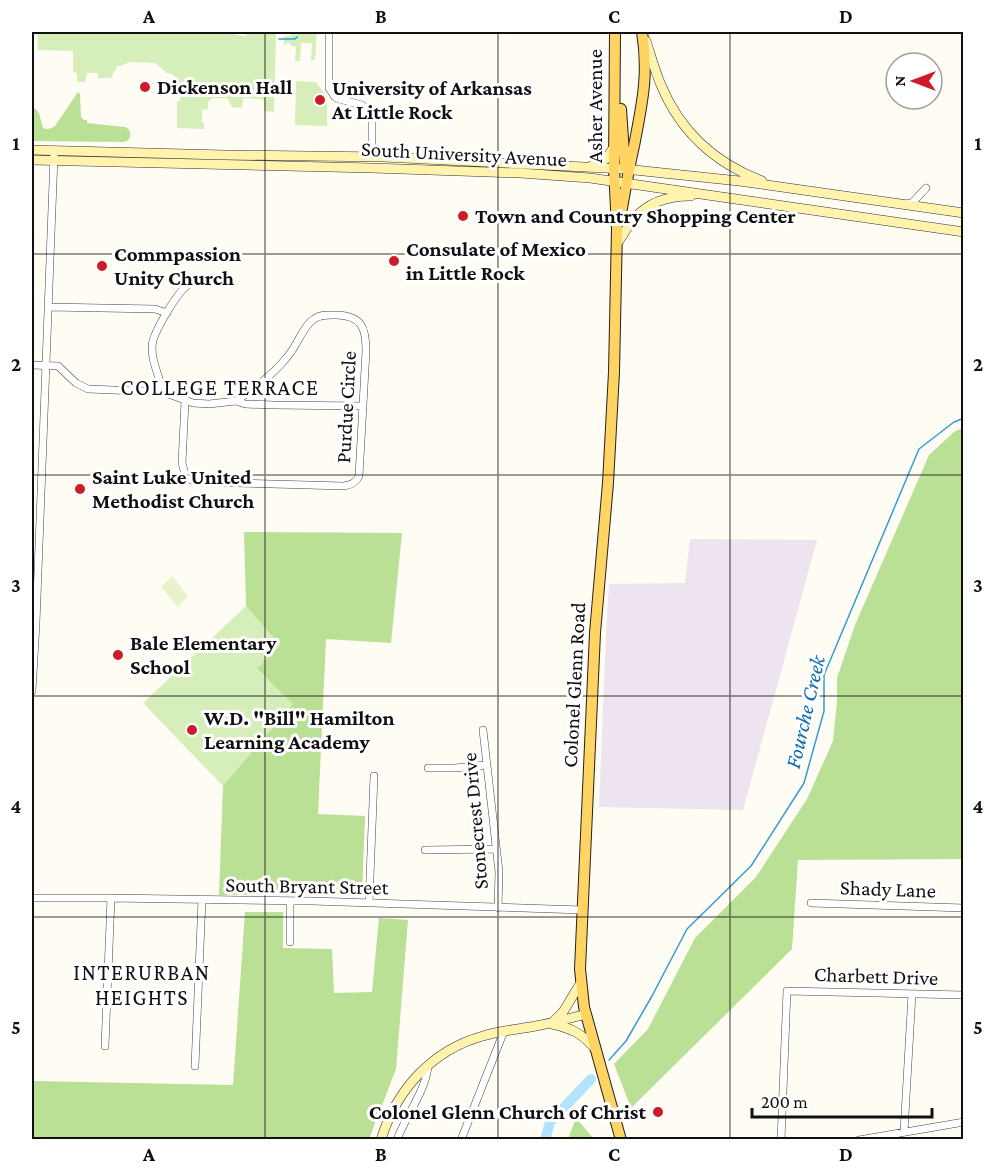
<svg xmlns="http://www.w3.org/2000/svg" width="995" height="1171" font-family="'Crimson Pro',serif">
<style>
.industrial{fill:#ede4ef}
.green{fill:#d6eeb9}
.forest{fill:#bae096}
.pitch{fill:#e7f4cb}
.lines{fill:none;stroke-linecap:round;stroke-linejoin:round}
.stream{stroke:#349cd8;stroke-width:1.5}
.river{stroke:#b3e3fb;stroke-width:10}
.street-casing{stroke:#434343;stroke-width:8}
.secondary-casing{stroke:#323232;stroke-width:10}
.primary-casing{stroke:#212121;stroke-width:12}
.street{stroke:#fff;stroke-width:7}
.secondary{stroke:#fff3ae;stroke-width:9}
.primary{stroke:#ffd463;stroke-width:10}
.grid{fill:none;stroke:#101010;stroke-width:1.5;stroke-opacity:0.55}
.poi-dot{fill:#cd1b2a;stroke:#fff;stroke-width:2}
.labels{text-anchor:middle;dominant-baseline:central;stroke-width:6;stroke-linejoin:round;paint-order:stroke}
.poi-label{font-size:21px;font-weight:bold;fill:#101010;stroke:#fff;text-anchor:start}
.street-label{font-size:21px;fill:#101010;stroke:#fff}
.neighbourhood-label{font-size:22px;letter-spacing:1.5px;fill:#101010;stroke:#fff}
.water-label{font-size:22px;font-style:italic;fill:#0d6dae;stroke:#fff}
.neatline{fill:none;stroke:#101010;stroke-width:2}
.grid-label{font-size:20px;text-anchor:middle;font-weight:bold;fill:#101010}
</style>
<rect width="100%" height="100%" fill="#fffcf3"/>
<!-- industrial -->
<path class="industrial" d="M690 539 817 540 743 810 599 807 606 634 609 584 685 583Z"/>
<!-- green -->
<path class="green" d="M37 32H40V33L75 34V32H235L236 35 246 36 247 32 276 33 274 112 264 111V101L260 99 243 98 242 108 232 107 227 98H213L208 102V109L202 110V122L204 123V129L178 128 177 126V102L180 100 181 90 177 78 172 74 167 73 155 63 130 62 120 66 118 65 114 72 111 78H98V73H87L85 82H77V73L73 72V51L38 50Z
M291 32H317L315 60H311L312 43H301L300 61H295L296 46H291L290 43H286V45H284V36H291Z
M296 81 316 82 327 98V126L295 125Z
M246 606 280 645 257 670 294 704 223 786 143 703Z"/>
<!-- forest -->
<path class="forest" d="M78 92 80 94 81 117 84 120H87V123L125 127C133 130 132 141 123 142L32 141V105L39 113 43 128C47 130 50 129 55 126Z
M963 428V859L798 860 792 949 631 1108 614 1064 648 1029 695 938 756 877 807 799 833 741 837 701V678L855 625 929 455 955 431Z
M244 532 402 533 391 643 326 639 318 814 365 816 362 894 219 895 223 786 293 704 257 669 280 645 246 606Z
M245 912H283V948L332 949 334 993 372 992 379 918 408 920 396 1069 369 1139H32V1081L233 1085Z
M576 1118 594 1139H568Z"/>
<!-- pitch -->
<path class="pitch" d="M172 576 188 596 178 607 161 587Z"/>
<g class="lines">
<!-- stream -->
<path class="stream" d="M297 33 298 32
M279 39H284
M285 39H295L297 37
M609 1060 626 1041 652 996 687 929 751 866 804 783 824 711V675L919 449 954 422 964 418"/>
<!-- river -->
<path class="river" d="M545 1140 550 1122 591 1079"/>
<!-- street casing -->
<g class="street-casing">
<path id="street" d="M329 32V88L335 97 339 99 362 105 369 111 372 121V157
M906 204 913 202 926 188
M49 307 155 309 167 313
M32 365 58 366 76 383 88 389 163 392 193 403 209 404 236 401 245 404 274 405 363 406
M163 392C159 374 149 358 153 340 158 326 177 292 189 284
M185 401 182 463 185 474 191 480 197 482 344 486C351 485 356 483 359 476L366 351C366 328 362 316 337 315 329 315 321 314 314 319 303 326 297 346 288 356 274 374 254 389 236 401
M32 691 36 623 54 156
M483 730 499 872 498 908
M428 768H455L486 765
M425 850 496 849
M32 898H111L312 901 582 910
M369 903 374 776
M811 903 964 908
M290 942V901
M105 1046 111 898
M195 1066 202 899
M904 1132 912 994
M397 1140C405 1117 427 1089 428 1065
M461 1140 504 1031
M781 1140 787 991 964 995
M859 1140 964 1122"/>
</g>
<!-- secondary casing -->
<g class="secondary-casing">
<path id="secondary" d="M646 41C651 56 655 71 661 85 680 131 715 163 762 181
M32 150 225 155 383 157 625 169 739 181 964 213
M32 160 372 168 520 173 590 178 964 232
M591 166 606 159 614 147
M617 243C624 235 627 226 634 219 648 202 670 196 691 196
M554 1021 563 1012 580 984
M552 1024C574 1029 580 1033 595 1048
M381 1140C396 1090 432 1050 483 1036 502 1030 522 1029 541 1025 556 1022 571 1018 586 1014"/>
</g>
<!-- primary casing -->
<g class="primary-casing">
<path id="primary" d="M615 32 614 169 617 229 614 372 608 483 595 633 580 969 584 1007 621 1140
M621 109 625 168
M621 214C625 191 629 168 634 146 642 104 649 74 642 32"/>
</g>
<!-- street -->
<use href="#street" class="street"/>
<!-- secondary -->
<use href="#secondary" class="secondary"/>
<!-- primary -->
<use href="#primary" class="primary"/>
</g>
<!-- grid -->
<path class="grid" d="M265 32V1140M498 32V1140M730 32V1140M32 254H964M32 475H964M32 696H964M32 917H964"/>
<!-- markers -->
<g class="poi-dot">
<circle cx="145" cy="87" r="6"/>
<circle cx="320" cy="100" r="6"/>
<circle cx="463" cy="216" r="6"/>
<circle cx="394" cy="261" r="6"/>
<circle cx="102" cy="266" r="6"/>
<circle cx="80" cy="489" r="6"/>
<circle cx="118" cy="655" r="6"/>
<circle cx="192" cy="730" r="6"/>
<circle cx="658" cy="1112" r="6"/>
</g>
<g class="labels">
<!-- poi labels -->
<g class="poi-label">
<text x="157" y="87">Dickenson Hall</text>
<text x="332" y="88">University of Arkansas<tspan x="332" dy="24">At Little Rock</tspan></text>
<text x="475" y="216">Town and Country Shopping Center</text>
<text x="406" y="249">Consulate of Mexico<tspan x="406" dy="24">in Little Rock</tspan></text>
<text x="114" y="254">Commpassion<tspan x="114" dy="24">Unity Church</tspan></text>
<text x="92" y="477">Saint Luke United<tspan x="92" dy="24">Methodist Church</tspan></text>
<text x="130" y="643">Bale Elementary<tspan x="130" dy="24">School</tspan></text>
<text x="204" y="718">W.D. "Bill" Hamilton<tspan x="204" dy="24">Learning Academy</tspan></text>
<text x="646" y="1112" text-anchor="end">Colonel Glenn Church of Christ</text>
</g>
<!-- street labels -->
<g class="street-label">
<text transform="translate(595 106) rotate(-90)">Asher Avenue</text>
<text transform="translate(464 154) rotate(3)">South University Avenue</text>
<text transform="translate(346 407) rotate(-87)">Purdue Circle</text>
<text transform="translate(574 685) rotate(-87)">Colonel Glenn Road</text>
<text transform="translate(475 821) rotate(-95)">Stonecrest Drive</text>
<text transform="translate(307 886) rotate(1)">South Bryant Street</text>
<text transform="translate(888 889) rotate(2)">Shady Lane</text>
<text transform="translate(876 976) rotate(2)">Charbett Drive</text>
</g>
<!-- neighbourhood labels -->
<g class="neighbourhood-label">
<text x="220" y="387">COLLEGE TERRACE</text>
<text x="142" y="972">INTERURBAN<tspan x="142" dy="25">HEIGHTS</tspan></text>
</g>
<!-- water labels -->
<g class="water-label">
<text transform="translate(805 712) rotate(-77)">Fourche Creek</text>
</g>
</g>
<!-- border -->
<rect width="995" height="1171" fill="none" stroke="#ffffff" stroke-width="66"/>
<!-- north arrow -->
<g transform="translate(914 81) rotate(270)"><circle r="28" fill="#ffffff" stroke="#9f9f9f" stroke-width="1.5"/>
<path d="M0-4.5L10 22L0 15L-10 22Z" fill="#cd1b2a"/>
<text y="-9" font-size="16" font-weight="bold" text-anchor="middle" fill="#101010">N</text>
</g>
<!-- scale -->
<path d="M752 1108v9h180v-9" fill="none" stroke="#101010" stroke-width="3"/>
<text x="761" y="1108" font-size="18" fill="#101010" stroke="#ffffff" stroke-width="4.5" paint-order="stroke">200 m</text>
<rect x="33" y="33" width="929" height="1105" class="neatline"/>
<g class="grid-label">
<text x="149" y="23">A</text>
<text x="381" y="23">B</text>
<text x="614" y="23">C</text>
<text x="846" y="23">D</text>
<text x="16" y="150">1</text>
<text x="978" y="150">1</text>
<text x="16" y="371">2</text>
<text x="978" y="371">2</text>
<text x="16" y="592">3</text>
<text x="978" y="592">3</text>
<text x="16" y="813">4</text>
<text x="978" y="813">4</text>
<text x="16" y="1034">5</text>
<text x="978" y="1034">5</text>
<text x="149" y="1161">A</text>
<text x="381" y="1161">B</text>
<text x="614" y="1161">C</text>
<text x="846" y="1161">D</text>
</g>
</svg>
